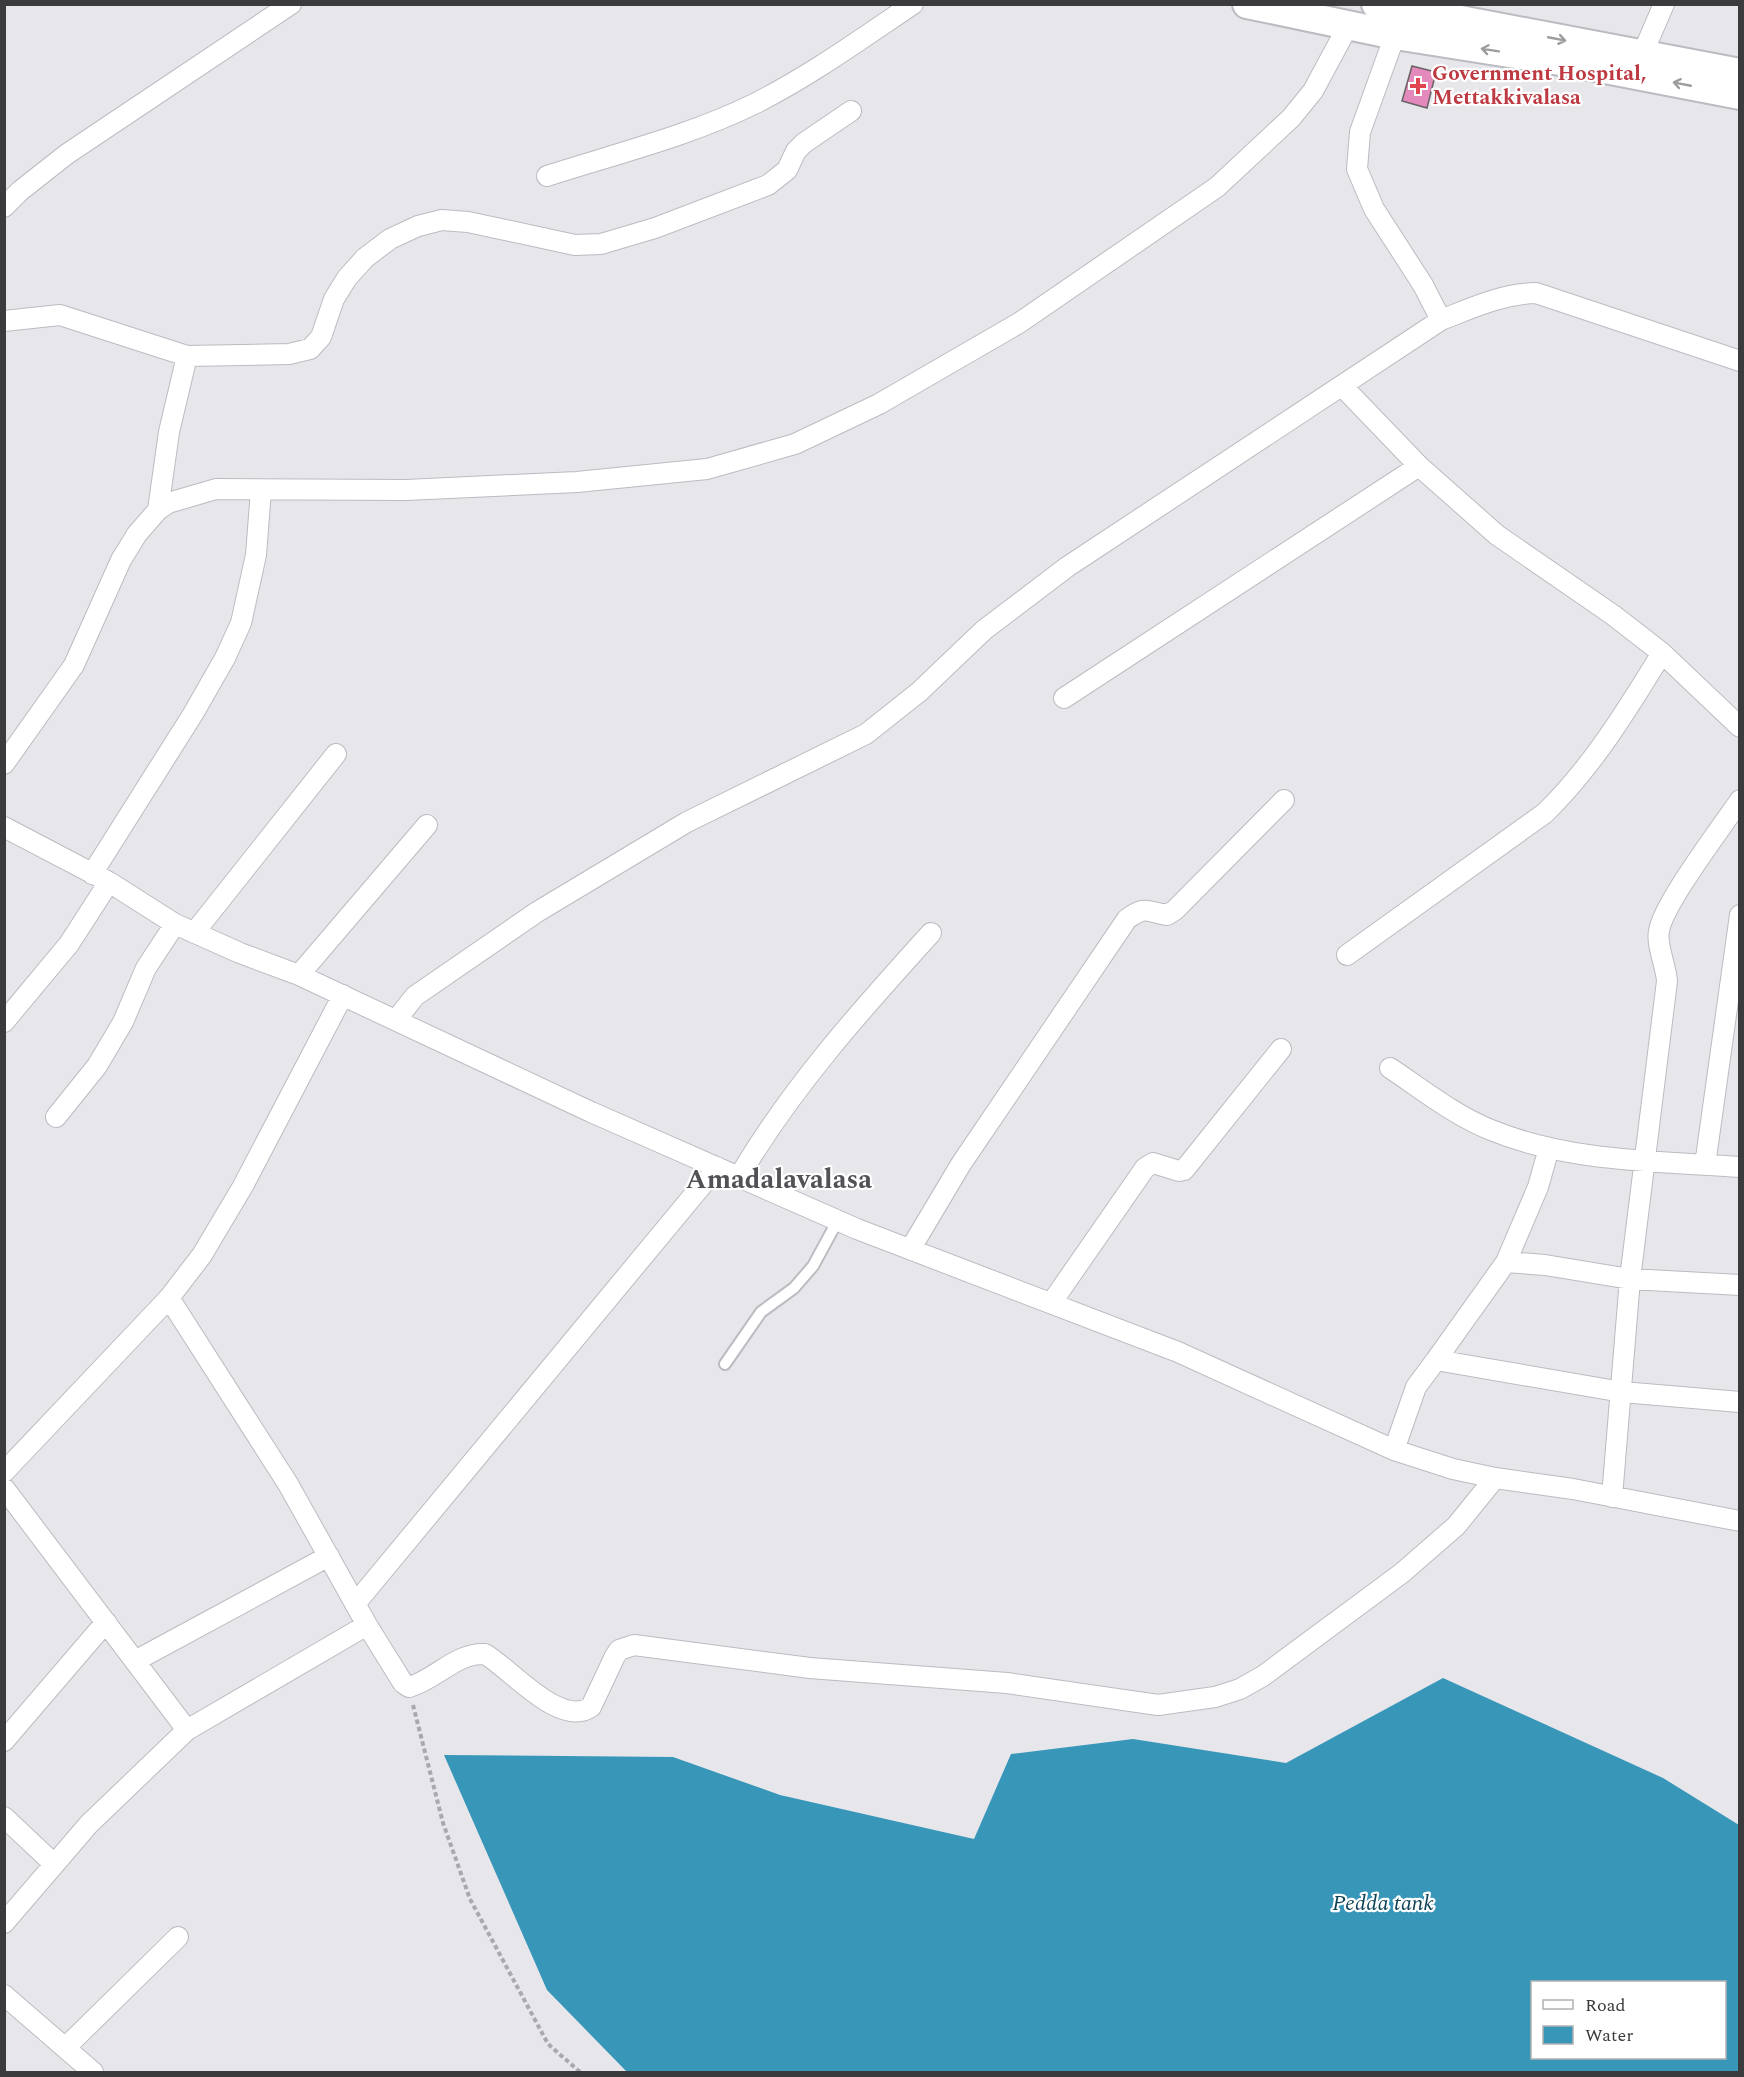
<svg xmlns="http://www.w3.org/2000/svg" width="1744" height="2077" font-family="Spectral,serif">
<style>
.water{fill:#3896b9;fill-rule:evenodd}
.building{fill:#e389bc;stroke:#686365;stroke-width:1.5}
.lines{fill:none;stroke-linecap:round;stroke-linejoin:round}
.service-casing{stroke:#bbbcc1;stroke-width:14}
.minor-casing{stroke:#bbbcc1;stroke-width:22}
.secondary-casing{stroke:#bbbcc1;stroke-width:32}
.path{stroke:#a9a9ad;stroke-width:4;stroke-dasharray:4.5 3;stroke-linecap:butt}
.service{stroke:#fff;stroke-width:10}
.minor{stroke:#fff;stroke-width:20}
.secondary{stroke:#fff;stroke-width:28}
.oneway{stroke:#9d9d9e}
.health-dot{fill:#e0444e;stroke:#fff;stroke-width:2}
.labels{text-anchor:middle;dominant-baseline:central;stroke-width:4.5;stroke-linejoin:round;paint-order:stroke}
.health-label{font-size:21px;font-weight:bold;fill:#be3a42;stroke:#fff;text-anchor:start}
.water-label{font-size:22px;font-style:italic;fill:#0d4356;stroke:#fff}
.district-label{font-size:27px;font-weight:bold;fill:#515156;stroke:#fff}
</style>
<rect width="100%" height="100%" fill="#e6e6eb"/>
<!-- water -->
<path class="water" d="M1443 1678 1663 1778 1739 1825V2072H627L547 1990 444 1755 673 1757 780 1795 974 1839 1011 1754 1133 1739 1286 1763ZM1532 1982H1724V2058H1532Z"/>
<!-- building -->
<path class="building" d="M1412 66 1436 72 1427 108 1402 101Z"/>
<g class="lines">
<!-- service casing -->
<g class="service-casing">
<path id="service" d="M725 1364 761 1312 794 1288 813 1266 838 1220"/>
</g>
<!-- minor casing -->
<g class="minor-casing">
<path id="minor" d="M1395 35 1360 132 1357 169 1374 209 1423 285 1441 320
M1642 55 1664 4
M547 176C615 154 689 136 754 104 810 76 861 39 913 4
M4 207 20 191 67 154 291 4
M4 321 60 315 187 356 289 354 310 349 321 337 334 299 347 278 365 258 390 239 418 226 442 220 468 222 575 245 601 244 655 228 768 185 787 170 796 151 804 143 851 111
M1343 387 1419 466 1497 535 1613 615 1662 653 1740 727
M158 510 169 432 187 356
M1064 698 1419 466
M4 764 74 665 121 560 137 534 158 510 168 503 216 489 406 490 577 482 707 469 795 444 879 404 1019 323 1217 187 1291 118 1313 91 1348 26
M4 827 109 882 175 924 240 953 299 975 591 1112 857 1229 1178 1352 1394 1450 1453 1469 1495 1478 1573 1489 1740 1521
M92 874 193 714 225 658 241 623 256 555 261 490
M194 933 336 754
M1347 955 1545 813C1593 766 1627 710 1662 653
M299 975 427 825
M396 1020 415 996 537 912 687 822 866 734 919 692 984 630 1067 567 1441 320C1472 308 1501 294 1536 293L1740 361
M4 1022 69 944 109 882
M1390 1068C1423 1090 1454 1115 1491 1130 1569 1162 1657 1161 1740 1167
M56 1117 97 1066 123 1022 146 968 175 924
M1705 1165 1740 915
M739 1177C791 1088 862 1009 931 933
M911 1248 961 1164 1127 919C1146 905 1146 912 1167 915L1175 910 1284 800
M1506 1262 1545 1265 1630 1279 1740 1285
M169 1298 288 1484 367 1625 403 1683 409 1687C435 1680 457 1652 485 1654 512 1670 560 1728 591 1707L615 1656 619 1650 634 1645 810 1668 1007 1683 1158 1705 1215 1697 1240 1689 1263 1676 1402 1573 1456 1526 1495 1478
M1052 1302 1145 1168 1153 1163 1179 1171 1184 1170 1281 1049
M1436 1360 1506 1262 1538 1187 1549 1148
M1394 1450 1416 1387 1436 1360 1622 1392 1740 1402
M4 1472 169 1298 202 1255 243 1186 343 995
M4 1488 187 1730
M1612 1497 1630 1279 1667 981C1666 966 1656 944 1659 931 1663 904 1722 827 1740 800
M355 1604 717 1167
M135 1661 329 1556
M4 1741 106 1622
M4 1817 54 1864
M4 1923 89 1824 187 1730 367 1625
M4 1995 93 2072
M66 2047 178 1937"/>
</g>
<!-- secondary casing -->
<g class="secondary-casing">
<path id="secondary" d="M1247 4 1395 35 1579 64 1740 95
M1376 4 1740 73"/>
</g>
<!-- path -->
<path class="path" d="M413 1705 443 1823 470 1899 548 2044 580 2072"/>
<!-- service -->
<use href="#service" class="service"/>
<!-- minor -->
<use href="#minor" class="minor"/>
<!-- secondary -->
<use href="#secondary" class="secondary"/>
</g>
<!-- one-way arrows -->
<defs><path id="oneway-shaft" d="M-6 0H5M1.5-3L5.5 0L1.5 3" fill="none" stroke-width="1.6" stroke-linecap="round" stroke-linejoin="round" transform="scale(1.5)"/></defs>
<g class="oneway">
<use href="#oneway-shaft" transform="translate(1557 39) rotate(11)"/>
<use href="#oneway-shaft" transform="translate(1490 50) rotate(-171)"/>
<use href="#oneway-shaft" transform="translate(1682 84) rotate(-169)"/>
</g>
<!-- markers -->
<path class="health-dot" d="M1415 77h6v6h6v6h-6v6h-6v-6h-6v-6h6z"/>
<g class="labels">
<!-- health labels -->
<g class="health-label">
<text x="1432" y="74">Government Hospital,<tspan x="1432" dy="24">Mettakkivalasa</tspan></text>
</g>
<!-- water labels -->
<g class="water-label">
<text x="1383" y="1903">Pedda tank</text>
</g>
<!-- district labels -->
<g class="district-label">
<text x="779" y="1180">Amadalavalasa</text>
</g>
</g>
<!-- border -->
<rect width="1744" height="2077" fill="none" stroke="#3b3b3d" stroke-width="12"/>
<!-- legend -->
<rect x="1531" y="1981" width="195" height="78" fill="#ffffff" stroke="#b1b1b1" stroke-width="1.5"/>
<rect x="1543" y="2000" width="30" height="9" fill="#ffffff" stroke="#b1b1b1" stroke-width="1.5"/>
<text x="1585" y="2011" font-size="18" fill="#3b3b3d">Road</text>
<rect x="1543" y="2026" width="30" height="18" fill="#3896b9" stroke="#b1b1b1" stroke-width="1.5"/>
<text x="1585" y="2041" font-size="18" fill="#3b3b3d">Water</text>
</svg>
